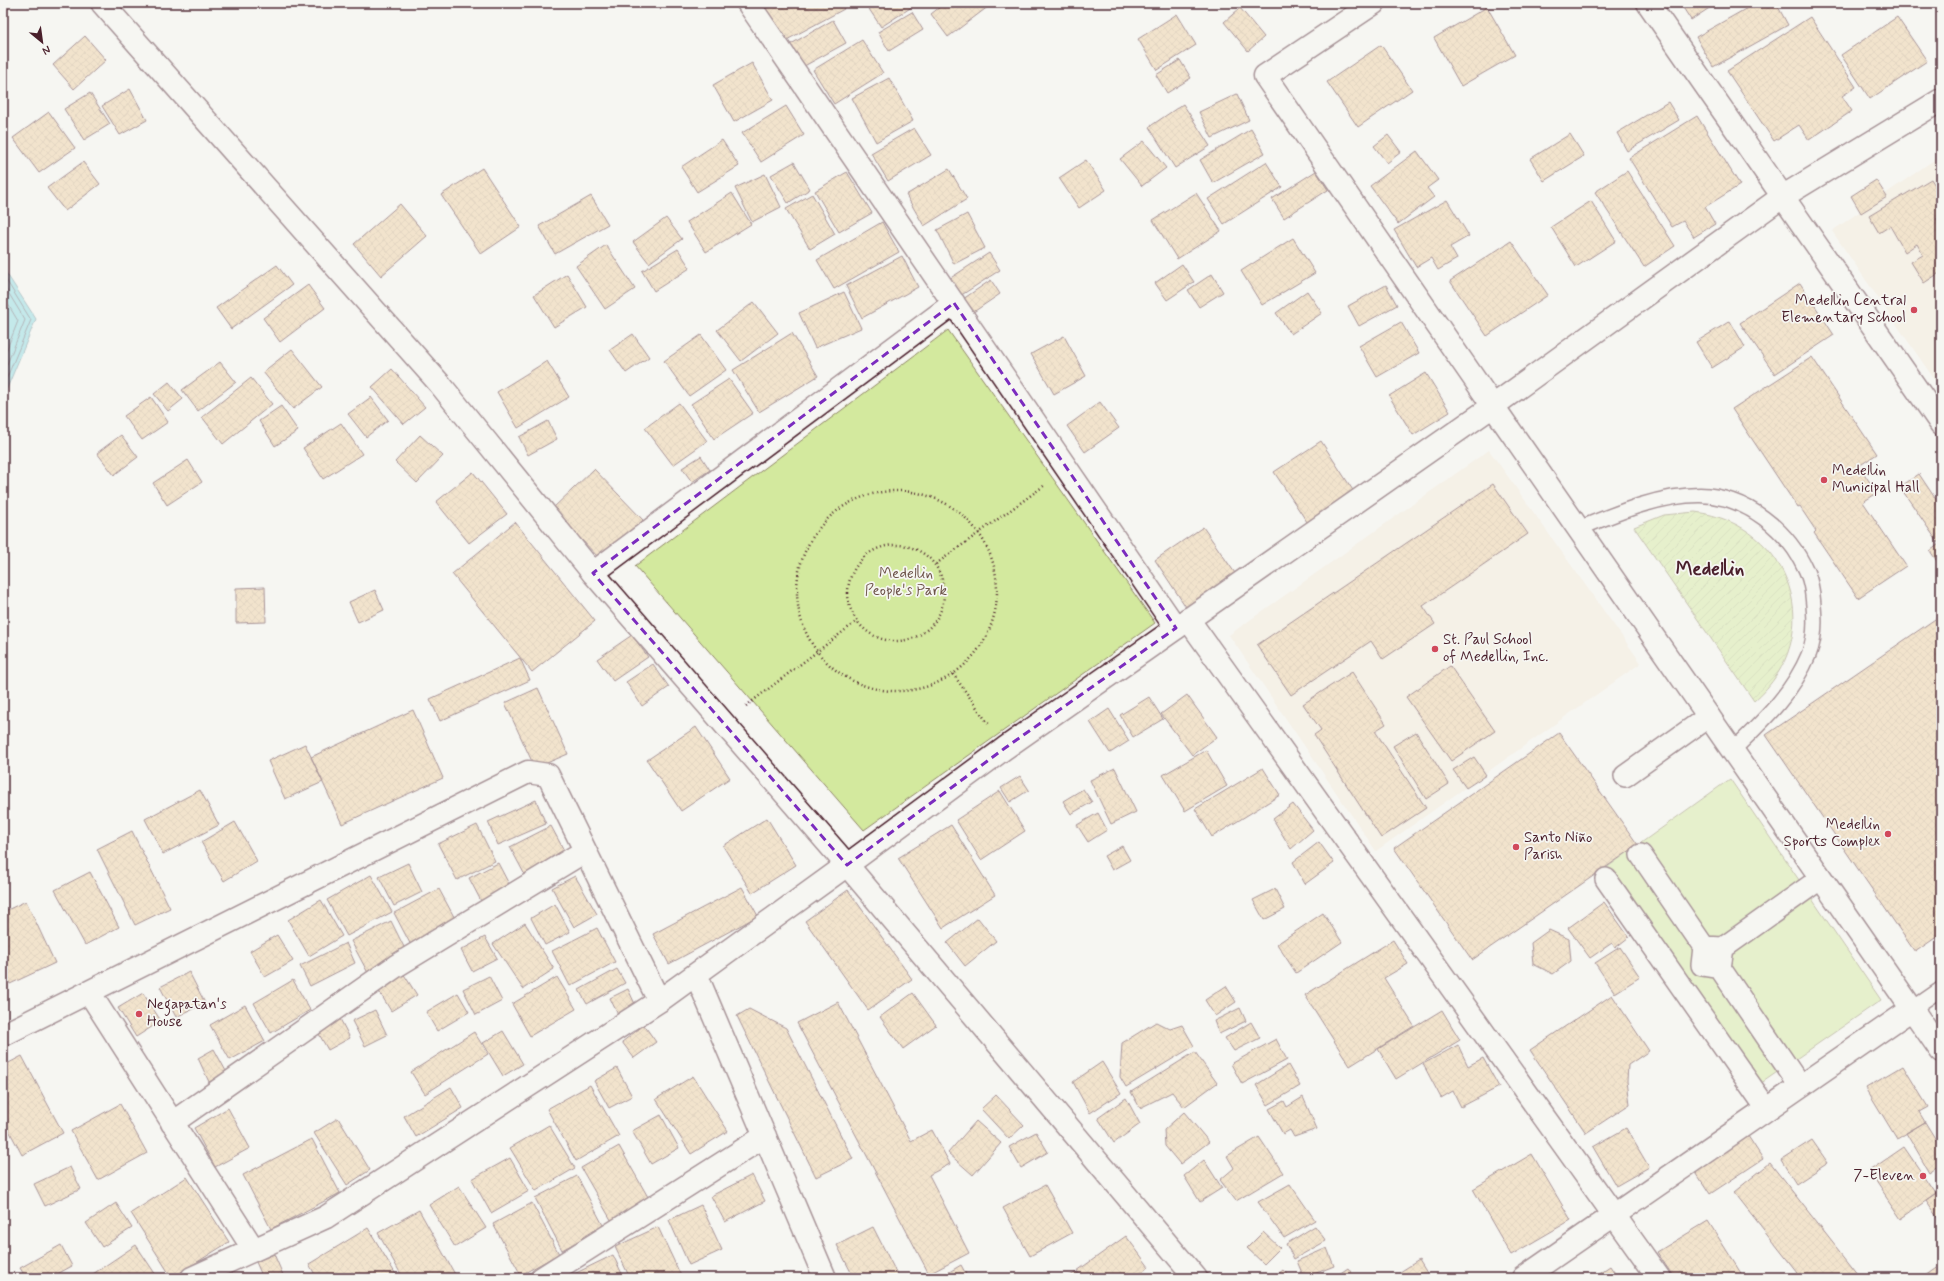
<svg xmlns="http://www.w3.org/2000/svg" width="1944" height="1281" font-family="Mynerve,sans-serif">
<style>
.built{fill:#f3ead9}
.green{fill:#d3e99e;stroke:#8e8464}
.garden{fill:url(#garden-furrows);stroke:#8e8464}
.water{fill:#88d9e1;stroke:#6f8f98}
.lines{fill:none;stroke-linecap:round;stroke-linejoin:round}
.shore{stroke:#636974;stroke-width:1}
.building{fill:url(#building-cross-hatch);stroke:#4a1f2b}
.service-casing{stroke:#4a1f2b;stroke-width:17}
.pedestrian-casing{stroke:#4a1f2b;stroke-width:24}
.minor-casing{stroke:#4a1f2b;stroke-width:25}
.tertiary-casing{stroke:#4a1f2b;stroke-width:25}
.secondary-casing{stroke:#4a1f2b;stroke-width:25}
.path{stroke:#4a1f2b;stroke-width:2.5;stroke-dasharray:1 3;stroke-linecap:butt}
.service{stroke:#f6f6f2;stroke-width:14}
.pedestrian{stroke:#f6f6f2;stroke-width:21}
.minor{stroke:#f6f6f2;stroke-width:22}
.tertiary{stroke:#f6f6f2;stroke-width:22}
.secondary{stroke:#f6f6f2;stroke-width:22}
.marked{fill:none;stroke:#7b2cbf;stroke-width:3;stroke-dasharray:8 5;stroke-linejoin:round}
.poi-dot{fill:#d1495b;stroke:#f6f6f2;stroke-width:1.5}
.labels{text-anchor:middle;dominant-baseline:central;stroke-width:3.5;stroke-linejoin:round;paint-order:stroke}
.poi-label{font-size:15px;fill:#4a1f2b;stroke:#f6f6f2;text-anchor:start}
.park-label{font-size:15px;fill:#6c5248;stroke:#f6f6f2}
.district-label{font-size:19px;font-weight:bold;fill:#4a1f2b;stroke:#f6f6f2}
</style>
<defs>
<pattern id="garden-furrows" width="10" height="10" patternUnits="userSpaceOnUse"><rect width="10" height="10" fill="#d3e99e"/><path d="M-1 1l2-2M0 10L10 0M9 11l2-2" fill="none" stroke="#b7c788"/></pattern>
<pattern id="building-cross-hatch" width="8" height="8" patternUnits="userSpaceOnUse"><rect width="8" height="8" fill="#edcd9f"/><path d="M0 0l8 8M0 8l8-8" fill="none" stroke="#cdb089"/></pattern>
</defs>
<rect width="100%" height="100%" fill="#f6f6f2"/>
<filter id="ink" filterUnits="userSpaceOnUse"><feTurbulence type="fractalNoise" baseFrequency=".025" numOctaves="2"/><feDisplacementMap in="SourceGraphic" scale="8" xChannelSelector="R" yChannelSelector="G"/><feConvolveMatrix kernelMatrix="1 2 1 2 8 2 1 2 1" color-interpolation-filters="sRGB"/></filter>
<g filter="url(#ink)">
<!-- built -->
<path class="built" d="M1941 155V389L1832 231Z
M1489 450 1641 663 1376 851 1229 635Z"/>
<!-- green -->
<path class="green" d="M948 330 1155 623 864 830 635 566Z
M1730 779 1881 1000 1747 1093 1595 876Z"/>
<!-- garden -->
<path class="garden" d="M1695 512C1792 524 1829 636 1754 701L1634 527 1664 515Z"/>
<!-- water -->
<path class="water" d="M3 268 36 319 3 398Z"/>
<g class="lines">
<!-- shore -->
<path class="shore" d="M3 275 31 320 3 387
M3 284 25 320 3 374
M3 296 18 321 3 359"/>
</g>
<!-- building -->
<path class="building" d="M761 3H841L844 9 783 42Z
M865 3H918L881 27Z
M945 3H993L948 37 931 14Z
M1680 3H1717L1691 20Z
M1756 3H1776L1788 25 1713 67 1696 37Z
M1487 7 1515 55 1461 86 1434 38Z
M1240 8 1264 37 1248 51 1224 22Z
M912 12 923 30 889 51 878 32Z
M1177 14 1196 45 1157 70 1138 39Z
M1810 17 1856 87 1842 96 1852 111 1809 140 1799 125 1774 141 1727 71Z
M1897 17 1927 61 1870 99 1841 55Z
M833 20 846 43 797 70 784 48Z
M85 36 106 60 74 89 53 65Z
M862 40 883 73 834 104 813 70Z
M1381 45 1412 90 1358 127 1327 82Z
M1180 60 1191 78 1167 93 1156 75Z
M752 63 773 100 734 122 713 85Z
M889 78 913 121 876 142 852 98Z
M130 89 147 120 120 135 102 106Z
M90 93 110 124 84 140 64 109Z
M1237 94 1249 120 1212 138 1199 112Z
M1668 102 1679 120 1627 151 1617 133Z
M1183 104 1210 146 1175 168 1149 127Z
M786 106 804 135 761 162 742 133Z
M49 112 75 148 39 173 13 138Z
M1697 116 1740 185 1705 207 1715 224 1694 237 1683 221 1672 227 1629 158Z
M914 128 931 155 888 181 871 153Z
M1251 129 1265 153 1213 183 1200 160Z
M1570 134 1584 156 1544 181 1530 159Z
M1388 135 1401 152 1387 163 1374 146Z
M722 140 739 166 697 192 681 167Z
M1144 141 1166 168 1142 186 1120 159Z
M1417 151 1438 180 1427 188 1434 197 1398 224 1370 186Z
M1086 160 1106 190 1079 208 1059 178Z
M83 162 100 184 65 211 47 188Z
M794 162 810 189 788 203 771 175Z
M1266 162 1282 187 1224 224 1208 199Z
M482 168 521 227 481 254 441 195Z
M949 169 967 199 924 226 906 195Z
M1316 171 1328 190 1284 218 1272 199Z
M1627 171 1675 246 1644 267 1595 192Z
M847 172 872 213 839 232 815 191Z
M765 174 781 207 752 222 735 188Z
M1931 179 1941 195V216L1936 219 1941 228V272L1924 283 1911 262 1923 255 1917 244 1905 252 1890 226 1879 233 1869 216Z
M1876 180 1887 197 1861 213 1851 196Z
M732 193 751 224 706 252 687 222Z
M1196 193 1221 231 1177 259 1153 220Z
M812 194 835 234 810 249 786 209Z
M591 196 608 224 555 254 539 226Z
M1447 200 1469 236 1450 247 1457 259 1438 270 1431 258 1416 267 1394 230Z
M1591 201 1616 241 1576 267 1551 227Z
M400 204 427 236 381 276 354 244Z
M967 214 985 248 954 264 937 230Z
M666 218 682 239 649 263 633 242Z
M882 222 899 252 834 289 817 260Z
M1293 238 1315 273 1262 305 1241 271Z
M1511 241 1548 295 1487 336 1450 281Z
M606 245 635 289 605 309 576 266Z
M678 249 690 268 654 291 642 271Z
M989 253 1000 270 960 296 949 279Z
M902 256 918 287 862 318 846 286Z
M1182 264 1194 282 1167 300 1155 283Z
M277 265 292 285 231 329 216 308Z
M567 274 587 307 554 327 534 295Z
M1212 274 1223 292 1199 307 1188 290Z
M991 280 1000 294 972 313 963 299Z
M1800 283 1834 335 1775 374 1740 323Z
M308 285 325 308 280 342 263 318Z
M1386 285 1397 305 1359 326 1348 306Z
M1307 291 1322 313 1291 334 1276 313Z
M844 292 861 328 815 348 799 313Z
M754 302 778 333 741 361 717 330Z
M1730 321 1745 347 1712 368 1696 342Z
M1401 322 1419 353 1377 377 1359 346Z
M792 333 818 376 759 412 733 370Z
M633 334 649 357 626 373 610 350Z
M701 335 726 370 689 396 664 361Z
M1064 336 1086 376 1054 394 1031 354Z
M292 349 322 387 293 409 263 372Z
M1812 357 1877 454 1859 466 1877 493 1863 502 1906 566 1858 598 1814 533 1816 531 1800 507 1798 508 1732 409Z
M547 361 569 397 518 428 497 392Z
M220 362 236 382 198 411 182 390Z
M392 369 425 407 404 424 372 387Z
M1426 373 1450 412 1413 435 1389 396Z
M251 378 272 404 223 444 202 417Z
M729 379 753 413 714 439 691 404Z
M169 382 183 399 168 411 154 394Z
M151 397 168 422 142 440 124 416Z
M371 397 388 420 366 437 348 414Z
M1100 402 1119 428 1085 452 1067 426Z
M679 403 707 441 673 465 645 428Z
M281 406 298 431 275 446 259 421Z
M548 421 557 439 528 455 519 437Z
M341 423 362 454 323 479 303 448Z
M121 435 138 457 114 475 97 453Z
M420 435 443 456 417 483 395 462Z
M1321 441 1356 495 1309 525 1274 472Z
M701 456 710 470 692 482 682 468Z
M188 460 202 482 167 505 153 483Z
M594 469 643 520 601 560 552 509Z
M473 472 507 514 469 543 436 502Z
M1919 474 1941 507V567L1930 551 1939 544 1900 487Z
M1493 484 1528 534 1423 606 1435 624 1383 659 1371 641 1291 695 1257 645Z
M515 522 595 621 532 672 452 574Z
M1203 527 1237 576 1188 610 1155 560Z
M265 587 266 622 236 623V588Z
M375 590 384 610 358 622 349 602Z
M1941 615V934L1915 952 1766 735Z
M632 635 648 657 613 681 597 659Z
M520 658 530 680 440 721 430 699Z
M653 664 669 687 642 706 626 682Z
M1450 666 1495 731 1451 761 1406 697Z
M1352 672 1386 724 1375 731 1426 808 1381 838 1314 735 1321 730 1303 704Z
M538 688 568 754 535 768 505 703Z
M1187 695 1217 737 1192 755 1161 714Z
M1149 697 1163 719 1133 737 1120 715Z
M1109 709 1129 741 1110 753 1090 722Z
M413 710 443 778 342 824 311 757Z
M696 727 730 778 681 811 647 760Z
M1416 732 1449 784 1426 799 1393 746Z
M1559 733 1638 845 1472 960 1394 848Z
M305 744 323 782 285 799 268 761Z
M1206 750 1227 786 1185 811 1163 775Z
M1474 757 1486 775 1466 788 1453 770Z
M1115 768 1136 812 1111 824 1090 780Z
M1263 768 1280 795 1212 837 1195 809Z
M1020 776 1029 790 1010 802 1001 788Z
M1083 789 1092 802 1071 814 1063 801Z
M200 790 219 825 163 854 145 819Z
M1000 791 1025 831 981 860 956 820Z
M536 800 546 824 498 845 488 822Z
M1293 804 1313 830 1291 849 1273 819Z
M1098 813 1107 830 1088 842 1077 825Z
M767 818 796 865 752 893 723 846Z
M235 822 257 861 224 881 201 842Z
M477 825 495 861 457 880 438 844Z
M951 825 995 895 943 928 898 858Z
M551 826 567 856 526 877 510 847Z
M132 831 170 908 135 925 97 849Z
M1319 842 1334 863 1305 884 1293 862Z
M1122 846 1130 860 1112 870 1104 856Z
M408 863 422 892 394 906 379 877Z
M498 863 511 888 482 903 469 878Z
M90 872 119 927 85 945 55 890Z
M371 875 392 912 347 936 327 900Z
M575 876 597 914 574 927 552 888Z
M742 887 758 916 669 964 653 934Z
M439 889 459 926 414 951 394 913Z
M1275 889 1285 909 1264 920 1253 900Z
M848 890 912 979 868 1010 805 921Z
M321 900 342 936 309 956 288 920Z
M26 901 55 963 10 984 3 969V912Z
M1604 902 1629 937 1615 948 1612 943 1590 958 1568 928Z
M555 904 570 932 545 945 531 918Z
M1323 913 1342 942 1296 973 1277 944Z
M978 918 996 941 965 966 947 943Z
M391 921 407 953 368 973 351 941Z
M525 923 554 969 523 989 493 944Z
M597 928 615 962 570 986 552 951Z
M1549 930 1569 939 1571 961 1553 974 1533 964 1531 943Z
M277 935 293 961 265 977 250 951Z
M485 937 497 958 472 971 461 950Z
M1393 940 1408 964 1384 978 1414 1026 1350 1066 1305 995Z
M346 943 355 963 310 986 300 966Z
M1620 947 1640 977 1615 993 1595 963Z
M617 969 625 983 587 1004 579 990Z
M189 972 205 1003 176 1017 160 987Z
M403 973 417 995 391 1011 377 988Z
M489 976 502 1001 476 1015 463 989Z
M557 977 576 1009 530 1036 512 1004Z
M293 980 310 1010 271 1033 254 1003Z
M1226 986 1236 1002 1215 1016 1205 1000Z
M628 989 636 1006 618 1015 610 998Z
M143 993 161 1021 136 1037 118 1008Z
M458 993 469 1012 437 1031 426 1012Z
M913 993 936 1025 903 1049 880 1017Z
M1612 995 1649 1051 1628 1065 1627 1081 1630 1104 1586 1133 1530 1050Z
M838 1002 911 1141 932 1130 950 1164 929 1175 969 1253 929 1274 797 1023Z
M245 1005 265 1041 230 1060 210 1025Z
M1240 1008 1246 1021 1219 1034 1214 1021Z
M749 1009 786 1028 853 1159 816 1177 737 1016Z
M375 1010 387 1035 365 1046 352 1021Z
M1442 1010 1460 1040 1396 1079 1378 1049Z
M338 1015 350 1038 328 1050 315 1027Z
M1156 1022 1170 1029 1182 1025 1194 1046 1126 1087 1120 1077 1122 1043Z
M1251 1022 1260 1038 1234 1051 1225 1038Z
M644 1025 656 1042 634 1058 622 1042Z
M503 1031 523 1064 503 1076 483 1043Z
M474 1032 488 1054 425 1094 411 1072Z
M1276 1039 1287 1060 1242 1084 1231 1064Z
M1458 1045 1468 1066 1483 1058 1499 1087 1461 1107 1453 1091 1441 1098 1423 1064Z
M214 1049 227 1073 209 1082 198 1058Z
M1195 1052 1217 1083 1184 1107 1172 1092 1140 1108 1131 1092Z
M22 1056 63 1133 22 1155 3 1119V1066Z
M1102 1062 1121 1093 1090 1113 1073 1082Z
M1288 1065 1300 1086 1268 1105 1256 1085Z
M1903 1066 1928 1107 1919 1112 1925 1122 1897 1139 1866 1088Z
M617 1068 632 1096 609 1108 594 1081Z
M693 1076 728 1131 691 1154 656 1099Z
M590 1085 619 1136 576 1161 547 1109Z
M451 1087 463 1108 416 1137 404 1116Z
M996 1095 1024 1125 1009 1139 981 1109Z
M1303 1097 1317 1129 1294 1137 1290 1130 1283 1134 1269 1109 1284 1101 1287 1107Z
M1126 1098 1140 1124 1114 1143 1098 1118Z
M120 1104 147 1153 98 1180 71 1131Z
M228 1108 250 1148 215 1167 194 1128Z
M1184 1112 1209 1142 1180 1164 1165 1146 1164 1130Z
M661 1115 679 1148 651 1164 632 1131Z
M338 1118 370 1170 347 1185 314 1133Z
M976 1121 1001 1143 973 1175 948 1153Z
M1925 1122 1941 1148V1164L1929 1172 1906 1133Z
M549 1125 575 1168 536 1191 510 1148Z
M1626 1128 1649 1167 1616 1186 1593 1147Z
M1036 1132 1048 1152 1021 1168 1009 1147Z
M1746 1133 1763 1159 1710 1194 1693 1168Z
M1259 1137 1283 1173 1236 1201 1220 1180 1234 1168 1227 1156Z
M312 1139 340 1193 271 1229 243 1175Z
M1812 1140 1828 1163 1796 1184 1781 1160Z
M619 1146 652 1204 614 1225 581 1168Z
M1904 1147 1936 1194 1901 1218 1869 1171Z
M1532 1154 1571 1220 1511 1255 1473 1189Z
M510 1158 529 1191 491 1213 472 1179Z
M1204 1160 1222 1188 1200 1202 1184 1176Z
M1770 1163 1858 1275 1854 1278H1789L1797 1272 1734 1192Z
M70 1167 81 1189 45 1206 34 1184Z
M752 1175 765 1201 725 1222 711 1196Z
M577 1176 604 1227 562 1250 535 1198Z
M187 1177 229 1242 172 1278 131 1213Z
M1290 1184 1315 1220 1284 1238 1258 1202Z
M1045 1185 1072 1233 1030 1256 1003 1208Z
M459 1186 486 1228 455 1247 429 1205Z
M1941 1191V1223L1926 1201Z
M116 1203 132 1228 102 1247 86 1223Z
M532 1203 559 1254 521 1275 493 1224Z
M701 1205 722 1250 689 1265 669 1220Z
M419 1210 457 1278H403L378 1233Z
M1708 1221 1744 1278H1674L1657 1252Z
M1315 1226 1326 1241 1294 1259 1286 1244Z
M658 1227 682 1278H630L615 1247Z
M873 1227 899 1278H854L837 1245Z
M368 1228 398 1278H317L309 1264Z
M1263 1232 1280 1248 1264 1264 1247 1248Z
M1126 1236 1149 1267 1134 1278H1083L1077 1271Z
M61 1245 72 1266 50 1278H26L20 1268Z
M136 1245 156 1275 152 1278H87Z
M1327 1248 1334 1266 1304 1278 1297 1261Z
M274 1254 283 1275 276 1278H263L256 1262Z
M613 1255 624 1278H573L572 1275Z
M1419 1260 1430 1278H1403L1400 1272Z
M1941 1262V1278H1922L1921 1276Z
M961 1265 968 1278H939Z
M1610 1266 1618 1278H1592Z
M1348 1268 1355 1278H1333Z
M1283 1270 1290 1278H1273Z
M1077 1272 1080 1278H1066Z"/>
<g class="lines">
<!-- service casing -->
<g class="service-casing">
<path id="service" d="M1578 529C1617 513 1658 495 1700 495 1746 496 1788 530 1806 570 1812 583 1813 598 1814 612 1815 625 1814 641 1809 654 1793 693 1763 721 1733 750
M1912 1009 1941 989"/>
</g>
<!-- pedestrian casing -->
<g class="pedestrian-casing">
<path id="pedestrian" d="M1625 776 1709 716
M1641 855 1704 947
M1606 879 1767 1109
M1723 948 1820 879
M1720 968 1702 965 1704 947 1723 948 1720 968 1800 1086"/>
</g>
<!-- minor casing -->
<g class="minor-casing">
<path id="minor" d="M748 3 1176 628
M1374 3 1265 76 1493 406 1782 197 1941 100
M1648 3 1941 424
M593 573 954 303
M1188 619 1659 1278
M696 974 825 1278
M89 992 254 1250
M3 1035 528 772 548 775 659 1001
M172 1123 396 966 585 851
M192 1278 326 1217 659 1001 847 865
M542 1278 765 1136"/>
</g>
<!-- tertiary casing -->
<g class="tertiary-casing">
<path id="tertiary" d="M847 865 1005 748 1493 406 1912 1009"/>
</g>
<!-- secondary casing -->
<g class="secondary-casing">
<path id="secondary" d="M102 3 439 383 593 573 847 865 1196 1278
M1523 1278 1912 1009 1941 1051"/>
</g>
<!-- path -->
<path class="path" d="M797 591a100 100 0 1 1 200 0a100 100 0 1 1-200 0Z
M848 593a48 48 0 1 1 96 0a48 48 0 1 1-96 0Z
M936 564 1045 485
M953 674 990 726
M746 706 857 621"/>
<!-- service -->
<use href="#service" class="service"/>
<!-- pedestrian -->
<use href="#pedestrian" class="pedestrian"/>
<!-- minor -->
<use href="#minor" class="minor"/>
<!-- tertiary -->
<use href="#tertiary" class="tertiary"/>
<!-- secondary -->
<use href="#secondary" class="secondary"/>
</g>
</g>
<!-- marked area -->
<path d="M0 0H1944V1281H0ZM954 303 1176 628 1005 748 847 865 593 573Z" fill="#f6f6f2" fill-opacity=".55" fill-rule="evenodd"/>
<path class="marked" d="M954 303 1176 628 1005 748 847 865 593 573Z"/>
<!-- markers -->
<g class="poi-dot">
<circle cx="1914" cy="310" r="4"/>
<circle cx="1824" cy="480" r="4"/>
<circle cx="1435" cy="649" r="4"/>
<circle cx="1888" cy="834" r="4"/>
<circle cx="1516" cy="847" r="4"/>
<circle cx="139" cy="1014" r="4"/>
<circle cx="1923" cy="1176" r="4"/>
</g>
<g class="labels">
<!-- poi labels -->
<g class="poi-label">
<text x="1906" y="301" text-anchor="end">Medellin Central<tspan x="1906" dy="17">Elementary School</tspan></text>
<text x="1832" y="471">Medellin<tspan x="1832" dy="17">Municipal Hall</tspan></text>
<text x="1443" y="640">St. Paul School<tspan x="1443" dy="17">of Medellin, Inc.</tspan></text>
<text x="1880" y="825" text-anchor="end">Medellin<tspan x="1880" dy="17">Sports Complex</tspan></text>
<text x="1524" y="838">Santo Niño<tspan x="1524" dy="17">Parish</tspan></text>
<text x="147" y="1005">Negapatan's<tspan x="147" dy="17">House</tspan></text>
<text x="1915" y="1176" text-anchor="end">7-Eleven</text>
</g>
<!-- park labels -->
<g class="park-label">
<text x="906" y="574">Medellin<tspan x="906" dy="17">People's Park</tspan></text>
</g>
<!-- district labels -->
<g class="district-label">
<text x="1710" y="569">Medellin</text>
</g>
</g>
<!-- margin -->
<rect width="1944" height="1281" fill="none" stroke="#f6f6f2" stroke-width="16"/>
<rect x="8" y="8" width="1928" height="1265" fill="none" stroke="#4a1f2b" stroke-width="1.5" filter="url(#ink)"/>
<!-- north arrow -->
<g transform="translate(42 42) rotate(151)" stroke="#f6f6f2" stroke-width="3" paint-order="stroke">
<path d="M0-3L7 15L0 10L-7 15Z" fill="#4a1f2b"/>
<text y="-6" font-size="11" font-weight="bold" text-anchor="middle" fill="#4a1f2b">N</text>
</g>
</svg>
